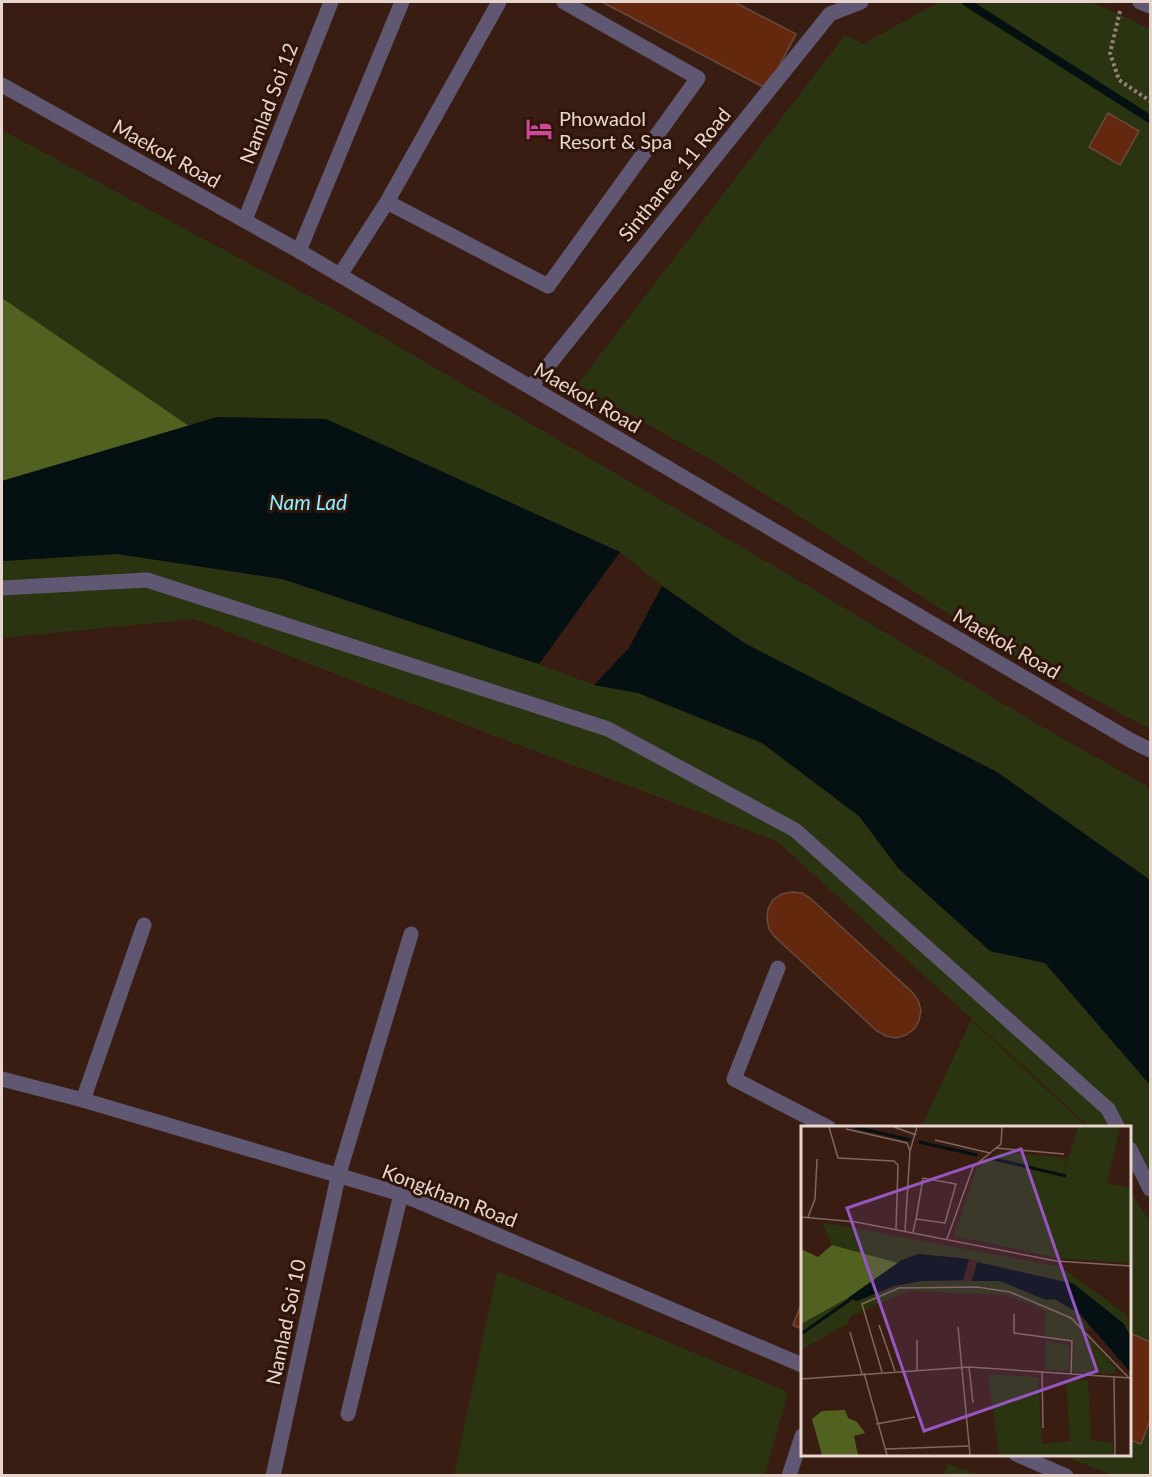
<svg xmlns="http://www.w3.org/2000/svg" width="1152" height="1477" font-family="Lato,sans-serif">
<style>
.green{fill:#2b3410}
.forest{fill:#516220}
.water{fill:#041012}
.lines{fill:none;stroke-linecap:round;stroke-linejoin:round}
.stream{stroke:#041012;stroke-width:8}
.building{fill:#63280e;stroke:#694a3e;stroke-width:1.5}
.path{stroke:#967f75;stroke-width:4;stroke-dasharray:3 3;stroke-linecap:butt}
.service{stroke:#605872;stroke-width:15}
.minor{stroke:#605872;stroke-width:15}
.tertiary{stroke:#605872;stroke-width:15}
.labels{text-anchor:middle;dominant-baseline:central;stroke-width:6;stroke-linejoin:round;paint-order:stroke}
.street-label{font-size:20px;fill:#e8d5cd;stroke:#2e1409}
.poi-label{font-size:20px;fill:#e8d5cd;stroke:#2e1409;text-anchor:start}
.water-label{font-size:21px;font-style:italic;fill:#89f1ff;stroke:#2e1409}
.inset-river{fill:none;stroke:#041012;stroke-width:3}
.inset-road{fill:none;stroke:#7f675d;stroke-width:1.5}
.view{fill:#9656c2;fill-opacity:0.15;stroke:#9656c2;stroke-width:3}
.inset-edge{fill:none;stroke:#e8d5cd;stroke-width:3}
</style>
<rect width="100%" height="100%" fill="#391d12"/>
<!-- green -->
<path class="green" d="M939 2H1092L1150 29V729L1012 655 717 463 577 385 845 35 863 44Z
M2 130 348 317 786 573 1039 725 1147 786 1150 791V880L997 772 746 644 662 586 620 552 217 417 189 426 2 298Z
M117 554 282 579 539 664 594 685 638 693 762 743 859 816 898 868 990 951 1045 963 1150 1085V1183L1130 1164V1128L1090 1127 777 841 497 737 195 619 2 638V561Z
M971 1020 1087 1127H921Z
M1130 1191 1150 1222V1475H1112L1061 1455 1130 1454Z
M497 1271 788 1392 765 1475H454Z
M947 1464 980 1475H944Z"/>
<!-- forest -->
<path class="forest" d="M2 298 189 426 2 481Z"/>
<!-- water -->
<path class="water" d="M217 417 326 419 620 552 539 664 282 579 117 554 2 561V481Z
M662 586 746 644 997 772 1150 880V1085L1045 963 990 951 898 868 859 816 762 743 638 693 594 685 629 648Z"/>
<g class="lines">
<!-- stream -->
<path class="stream" d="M966 2 1150 119"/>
</g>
<!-- building -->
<path class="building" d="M602 2H734L796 34 767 89Z
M1108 113 1139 131 1120 165 1089 147Z
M792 892 802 893 810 898 912 992 918 1000 921 1010 919 1021 914 1029 906 1035 896 1038 886 1036 877 1031 775 937 769 929 767 919 768 909 773 900 782 894Z
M802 1302V1329L793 1325Z
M1130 1333 1150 1342V1420L1141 1444 1130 1440Z"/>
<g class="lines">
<!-- path -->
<path class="path" d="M1120 11 1110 53 1119 80 1150 101"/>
<!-- service -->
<path class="service" d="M387 202 548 286 698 78 564 2
M245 220 331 2
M299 251 402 2
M340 275 387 202 499 2
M2 588 147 580 608 729 795 830 1108 1109 1118 1128
M778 968 734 1079 829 1128
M83 1100 144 925
M1130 1149 1150 1189
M338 1177 411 934
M348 1414 401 1194
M789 1476 802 1436"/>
<!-- minor -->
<path class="minor" d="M1140 2 1150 6
M531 387 830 14 861 2
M273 1476 338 1177"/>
<!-- tertiary -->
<path class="tertiary" d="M2 85 299 251 1130 740 1150 750
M2 1079 83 1100 401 1194 802 1365
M1016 1454 1066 1476"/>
</g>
<!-- icons -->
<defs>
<g id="hotel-bare" transform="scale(2.07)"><path d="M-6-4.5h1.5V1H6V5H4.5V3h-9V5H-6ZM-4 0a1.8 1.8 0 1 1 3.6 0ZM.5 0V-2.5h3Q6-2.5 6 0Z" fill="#d1479c" stroke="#2e1409" stroke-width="2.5" paint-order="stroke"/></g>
</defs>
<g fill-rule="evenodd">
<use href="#hotel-bare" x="539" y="129"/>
</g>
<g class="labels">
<!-- street labels -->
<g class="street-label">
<text transform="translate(268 103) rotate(-69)">Namlad Soi 12</text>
<text transform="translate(167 153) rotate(29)">Maekok Road</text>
<text transform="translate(674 174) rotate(-51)">Sinthanee 11 Road</text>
<text transform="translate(588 397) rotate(30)">Maekok Road</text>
<text transform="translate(1007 643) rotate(30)">Maekok Road</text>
<text transform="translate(450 1195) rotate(21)">Kongkham Road</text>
<text transform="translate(285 1322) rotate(-78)">Namlad Soi 10</text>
</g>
<!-- poi labels -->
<g class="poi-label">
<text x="559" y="118">Phowadol<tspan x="559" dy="23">Resort &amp; Spa</tspan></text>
</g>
<!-- water labels -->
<g class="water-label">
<text x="308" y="501">Nam Lad</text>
</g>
</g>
<!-- overview -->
<g transform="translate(801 1126)">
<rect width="330" height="330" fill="#391d12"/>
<path d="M277 1H319L306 57 330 62V137L257 132 153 110 175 44 197 26 266 32 260 56ZM21 96 260 141 326 189 330 211 322 197 192 141 168 133 117 128 97 137 31 119ZM119 155H199L253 173 279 188 291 205 276 199 315 242 312 248 271 246 273 215 243 211 245 185 207 169 108 165 50 190 46 198 0 224V198L47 172 56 175 93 160ZM245 214 268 219V245L244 244ZM187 248 237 251 241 318 269 315 265 254H287L290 314 312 317V329H198Z" fill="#2b3410"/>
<path d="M31 119 97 137 47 172 0 198V123L17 131ZM44 284 47 292 56 296 64 307 53 310 57 329H21L11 293 21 285Z" fill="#516220"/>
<path d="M117 128 168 133 162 154 119 155 93 160 56 175 47 172 101 134ZM176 136 273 158 322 197 330 211V247L279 188 254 173 245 174 199 155H171Z" fill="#041012"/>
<path class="inset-river" d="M54 1 109 14M118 16 176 29M189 32 265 50M0 208 50 173"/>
<path class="inset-road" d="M28 1 37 32 93 35 97 39 95 103M93 1 115 9M45 3 106 17 109 25 104 105M134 14 189 27M195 22 263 28M109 25 116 1M0 91 55 96 255 135 330 140M7 91 14 73 16 33M112 106 115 93 144 97 155 58 122 52 115 93M146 113 172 41 200 18 201 1M213 188V207L271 215 270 248M78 199 94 245M157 201 169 329M49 206 61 248M116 214V244M168 241 172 277M81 246 61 178 98 162 176 161 209 166 270 192 328 252M241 246 242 302M63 247 86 329M313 251 314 329M0 253 168 241 330 252M75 298 114 291M85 323 167 320"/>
<path class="view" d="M220 23 296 245 123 305 46 82Z"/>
<rect width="330" height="330" class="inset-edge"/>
</g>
<!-- border -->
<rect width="1152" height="1477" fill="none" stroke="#e8d5cd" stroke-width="6"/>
</svg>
